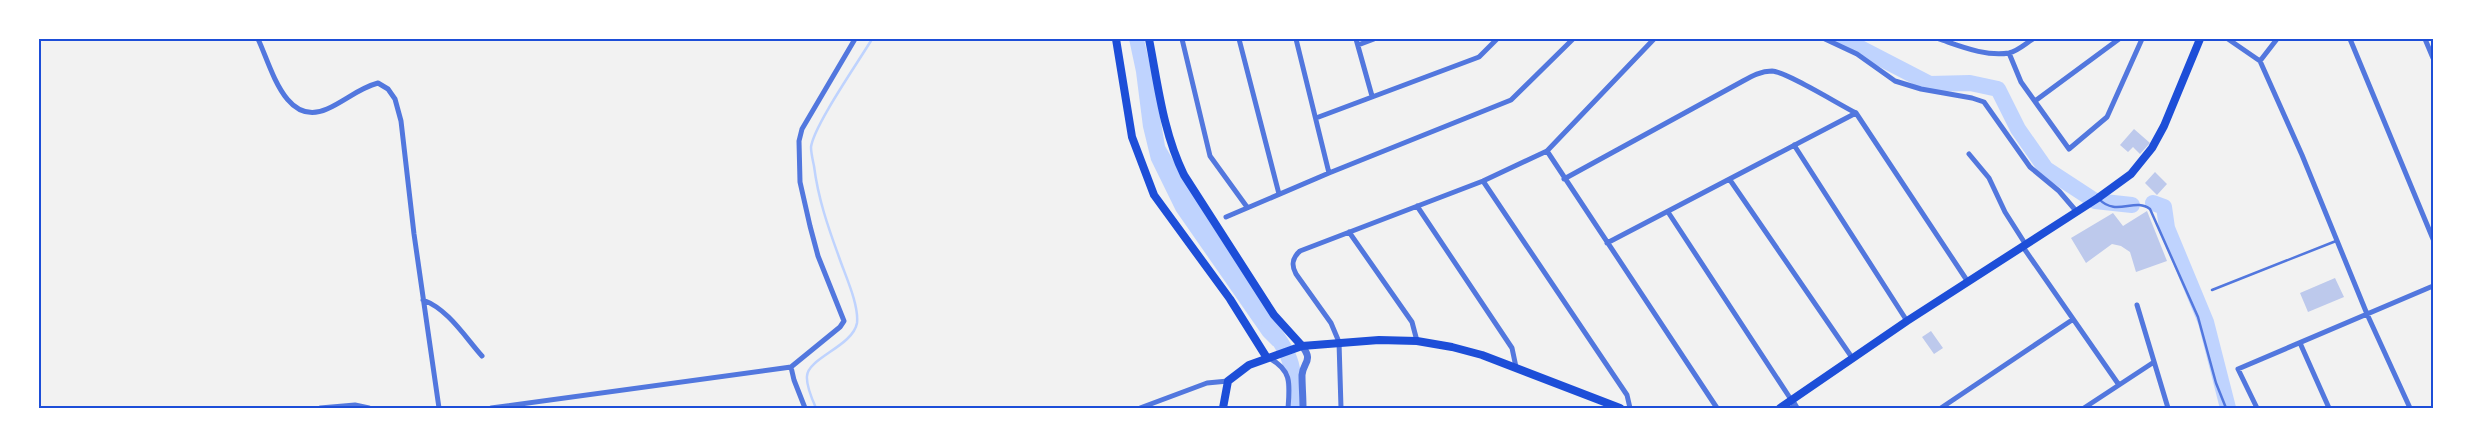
<svg xmlns="http://www.w3.org/2000/svg" width="2472" height="447" font-family="'Fira Sans Condensed',sans-serif">
<style>
.water{fill:#bfd3fe}
.lines{fill:none;stroke-linecap:round;stroke-linejoin:round}
.stream{stroke:#bfd3fe;stroke-width:2.5}
.river{stroke:#bfd3fe;stroke-width:16}
.building{fill:#bdc9ec}
.service{stroke:#5277de;stroke-width:2.5}
.minor{stroke:#5277de;stroke-width:5}
.tertiary{stroke:#5277de;stroke-width:7}
.secondary{stroke:#1d4ed8;stroke-width:8}
.neatline{fill:none;stroke:#1d4ed8;stroke-width:2}
</style>
<rect width="100%" height="100%" fill="#f2f2f2"/>
<!-- water -->
<path class="water" d="M1129 39H1144L1155 87 1165 146 1207 218 1288 341 1273 346 1263 336 1176 211 1151 160 1143 127 1136 72Z"/>
<g class="lines">
<!-- stream -->
<path class="stream" d="M816 408C812 399 806 386 807 376 808 358 853 346 857 323 859 304 845 275 839 257 828 227 818 198 814 166 813 161 811 153 811 147 814 125 859 61 872 39"/>
<!-- river -->
<path class="river" d="M1843 39 1930 84 1970 83 1998 89 2018 129 2046 169 2095 201 2132 205
M2153 203 2164 207 2167 228 2206 322 2228 408
M1269 326C1294 358 1294 369 1295 408"/>
</g>
<!-- building -->
<path class="building" d="M2134 129 2150 143 2140 154 2133 147 2128 152 2120 145Z
M2155 172 2167 184 2157 195 2145 183Z
M2147 211 2167 261 2136 272 2130 252 2121 246 2112 244 2086 263 2071 238 2113 213 2123 226Z
M2335 278 2344 297 2308 312 2300 293Z
M1931 331 1943 348 1934 354 1922 337Z"/>
<g class="lines">
<!-- service -->
<path class="service" d="M2099 199C2116 217 2135 197 2150 209L2198 317 2216 383 2226 408
M2212 290 2336 241"/>
<!-- minor -->
<path class="minor" d="M258 39C271 66 285 128 327 109 345 101 359 88 378 83L388 89 395 99 401 121 414 234 439 408
M1182 39 1210 156 1247 207
M1239 39 1279 194
M1296 39 1329 173
M1356 39 1372 96
M1825 39 1857 54 1895 81 1921 89 1972 98 1984 102 2030 167 2059 191 2077 212
M1939 39C1960 46 1986 57 2009 53 2018 51 2025 44 2033 39
M2228 39 2260 61 2302 155 2367 314 2410 408
M2350 39 2433 239
M2425 39 2433 58
M1358 45 1374 39
M2009 53 2021 82 2069 149 2107 117 2142 39
M2260 61 2277 39
M2035 101 2119 39
M1856 113 1968 282
M1316 118 1479 57 1497 39
M1794 145 1907 321
M1547 151 1717 408
M1969 154 1989 178 2005 212 2026 245
M1564 179 1743 81C1752 76 1761 71 1772 71 1787 72 1838 104 1856 113
M1730 180 1853 359
M1483 181 1627 395 1630 408
M1417 206 1512 348 1516 367
M1668 212 1792 401
M1226 217 1329 173 1511 100 1573 39
M1349 232 1412 322 1417 341
M1607 243 1856 113
M2023 247 2119 385
M423 300C448 309 465 337 482 356
M2137 305 2168 408
M2300 343 2329 408
M1269 358C1292 370 1290 384 1288 408
M320 408 355 405 369 408
M491 408 791 367
M805 408 794 380 791 367 840 327 844 321 818 256 810 226 800 182 799 141 802 129 855 39
M1140 408 1207 383 1228 381
M1341 408 1339 342 1331 323 1296 274C1291 265 1292 258 1300 251L1483 181 1547 151 1654 39
M1941 408 2072 320
M2084 408 2154 362
M2257 408 2238 369 2433 286"/>
<!-- tertiary -->
<path class="tertiary" d="M1302 346C1314 361 1303 362 1302 375 1302 386 1303 397 1303 408
M1792 401 1796 408"/>
<!-- secondary -->
<path class="secondary" d="M1116 39 1132 137 1154 195 1230 299 1267 358
M1149 39C1158 85 1163 132 1184 175L1274 315 1302 346
M1223 408 1228 381 1249 365 1302 346 1379 340 1417 341 1452 347 1482 355 1620 408
M1780 408 1907 321 2098 198 2131 174 2152 148 2164 126 2200 39"/>
</g>
<!-- border -->
<rect width="2472" height="447" fill="none" stroke="#ffffff" stroke-width="80"/>
<rect x="40" y="40" width="2392" height="367" class="neatline"/>
</svg>
